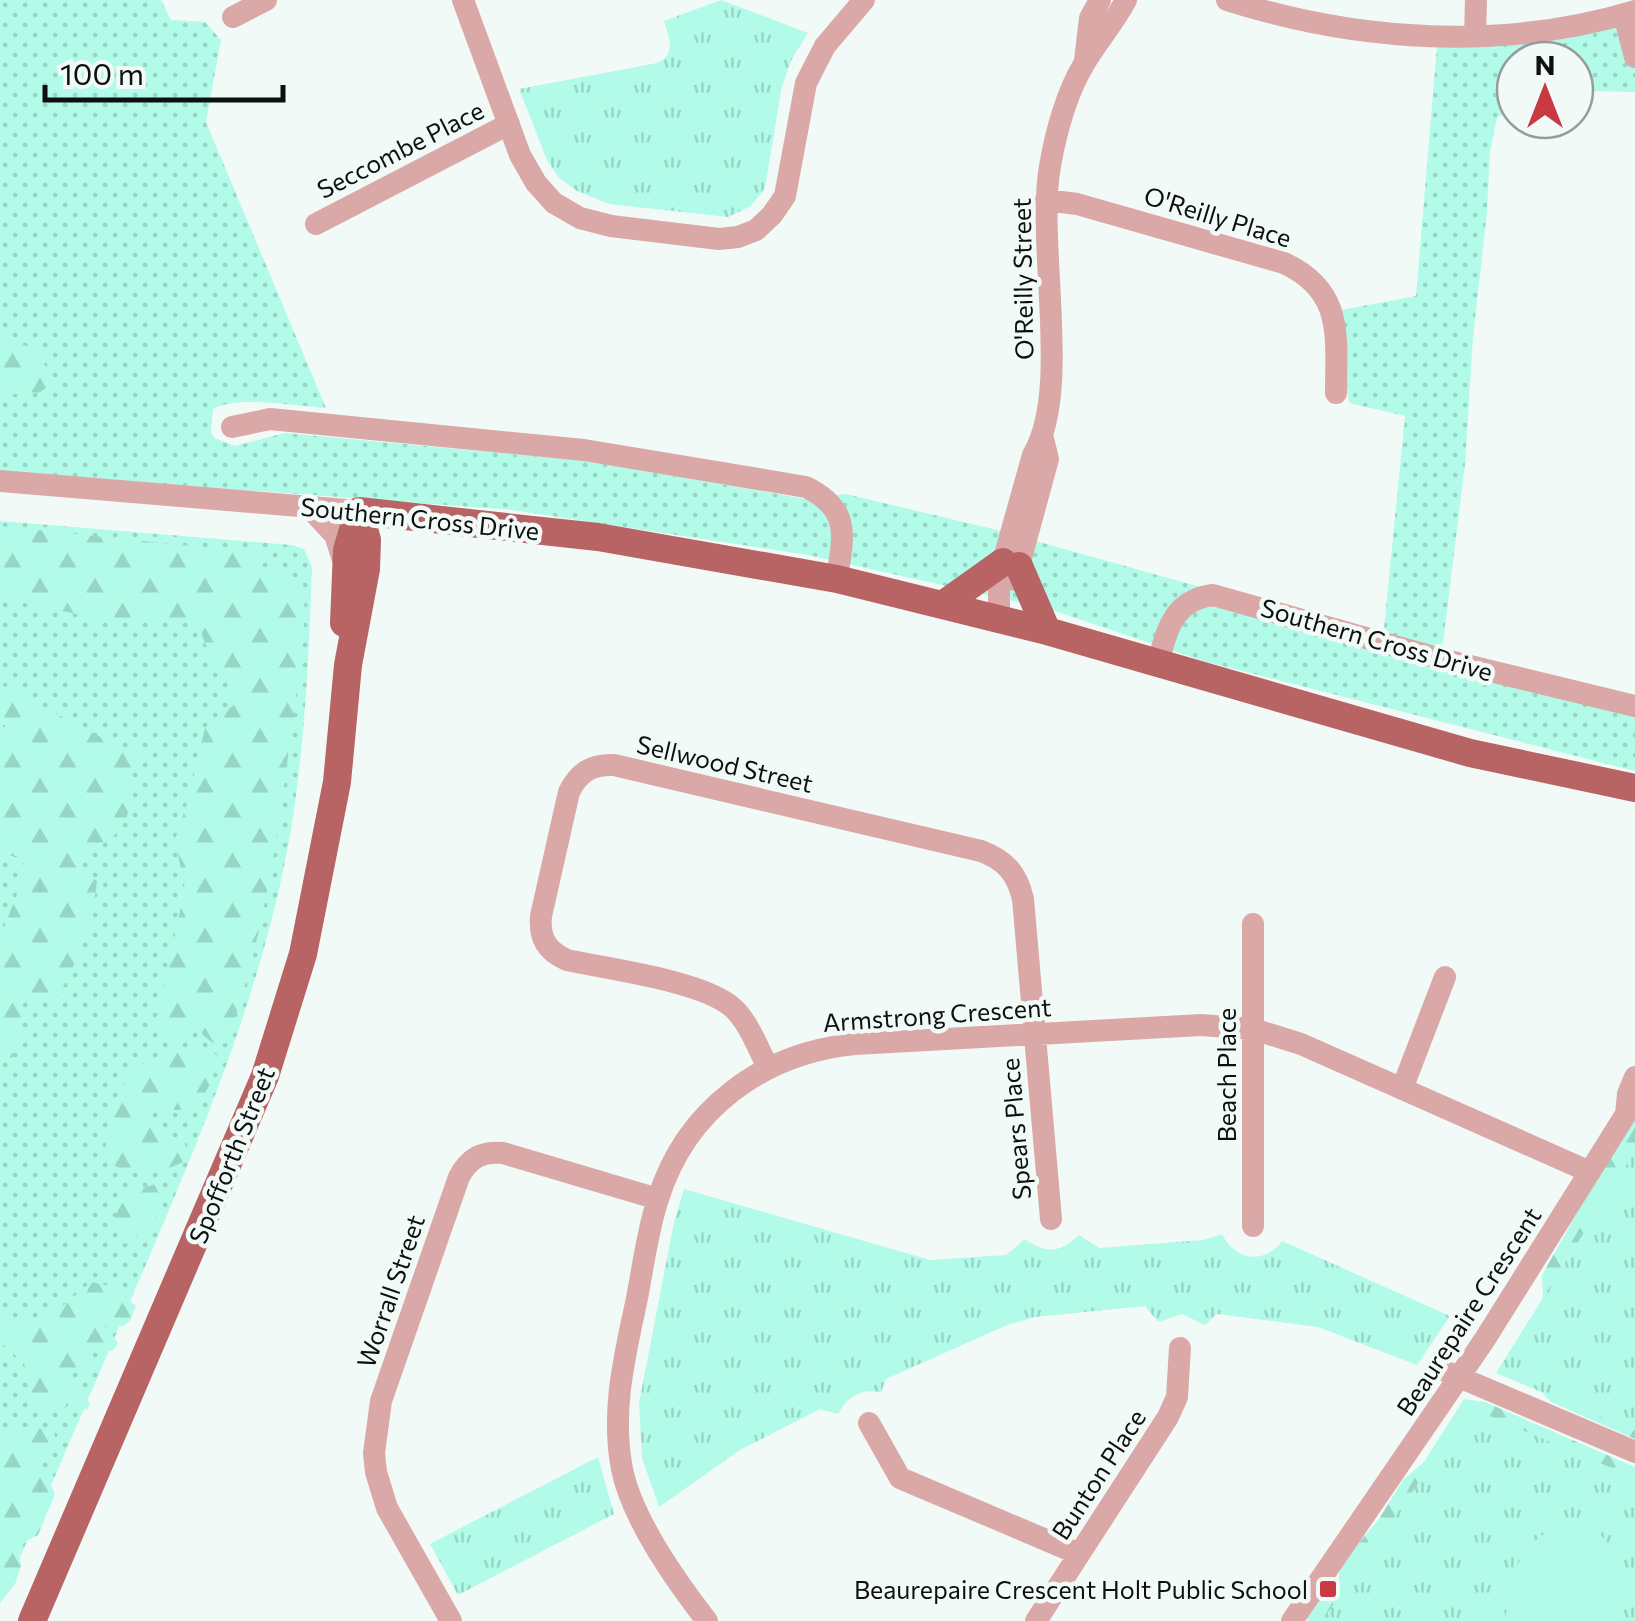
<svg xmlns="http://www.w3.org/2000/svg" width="1635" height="1621" font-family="Commissioner,sans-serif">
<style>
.grass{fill:url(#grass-dots)}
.forest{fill:url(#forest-firs)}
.park{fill:url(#park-tufts)}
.pitch{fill:#b1fbe8}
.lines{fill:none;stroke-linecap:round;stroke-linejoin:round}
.minor{stroke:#daa9a7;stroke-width:22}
.major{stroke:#b96464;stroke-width:28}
.poi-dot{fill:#c83943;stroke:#f2faf8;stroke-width:4}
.labels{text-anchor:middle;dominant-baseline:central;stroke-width:9;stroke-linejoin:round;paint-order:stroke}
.street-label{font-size:25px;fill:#0d100f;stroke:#f2faf8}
.poi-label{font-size:25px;fill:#0d100f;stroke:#f2faf8;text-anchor:end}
</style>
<defs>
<pattern id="grass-dots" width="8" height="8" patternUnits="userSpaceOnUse" patternTransform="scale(2.5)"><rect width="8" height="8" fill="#b1fbe8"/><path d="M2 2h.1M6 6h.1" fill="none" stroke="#97d6c6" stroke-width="1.8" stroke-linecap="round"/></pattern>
<pattern id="forest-firs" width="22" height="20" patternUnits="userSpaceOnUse" patternTransform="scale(2.5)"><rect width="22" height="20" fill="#b1fbe8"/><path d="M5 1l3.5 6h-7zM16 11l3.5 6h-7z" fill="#97d6c6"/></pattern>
<pattern id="park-tufts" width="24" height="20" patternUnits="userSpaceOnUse" patternTransform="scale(2.5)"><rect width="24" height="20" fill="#b1fbe8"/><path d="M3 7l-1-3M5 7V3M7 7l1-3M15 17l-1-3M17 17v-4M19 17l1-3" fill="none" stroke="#97d6c6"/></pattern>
</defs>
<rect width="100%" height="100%" fill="#f2faf8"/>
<!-- grass -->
<path class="grass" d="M0 0H161L171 20 205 22 221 40 206 122 326 408C297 406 237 395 213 409L211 432 214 438 235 446 285 433 587 461 806 499 846 494 993 529 1383 638 1405 416 1349 403 1336 311 1416 296 1438 34 1624 15 1635 58V92L1575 91V60H1515V106L1497 118 1490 151 1487 212 1473 337 1465 464 1441 659 1635 706V771L1203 661 1049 609 808 555 512 510 0 472Z
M0 521 292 545 304 549 312 567C308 681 303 795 275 906 243 1037 191 1159 138 1283 92 1390 46 1497 0 1604Z"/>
<!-- forest -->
<path class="forest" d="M0 339 34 348 55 381 39 393 0 395Z
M0 526 257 553 262 567 303 580C308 629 298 677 292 726 278 833 264 941 226 1043L215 1045 194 1027 171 1043 154 1028 185 889 175 840 189 797 205 728 234 705 230 681 213 663 198 625 185 621 115 622 0 598Z
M0 684 127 751 145 749C141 759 133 768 130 778 127 784 129 796 129 803 128 833 107 843 82 850L77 867 97 881C94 915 75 975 53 1001L24 997 20 1037 12 1058 0 1055V938L22 881 24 856H0V745L8 738 5 725H0Z
M192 1050H208L217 1055C217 1072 204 1106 186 1109 175 1111 164 1109 153 1111L147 1126 185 1143 188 1159C163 1174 124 1183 104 1155 117 1095 119 1055 192 1050Z
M1635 1111V1439L1551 1402 1525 1374 1543 1295 1542 1275Z
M155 1184C173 1210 146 1231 125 1244L115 1231C116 1199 127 1194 155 1184Z
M91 1282 114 1287 136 1306 130 1321 123 1326H105L118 1343 112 1351 89 1344 84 1350 96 1359 95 1370 71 1369 74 1381 90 1404 87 1410 71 1403 58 1412 33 1403 24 1363 0 1342 3 1320 34 1323 53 1314Z
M1464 1399 1485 1402 1635 1467V1506L1350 1621H1308L1306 1610 1317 1593 1329 1602 1338 1585 1340 1565 1379 1519 1403 1480 1424 1462Z
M30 1426 54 1430 56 1446 43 1453 35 1467 48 1479 55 1494 38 1535 24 1542 19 1552 21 1566 15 1584 0 1603V1449L8 1431Z"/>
<!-- park -->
<path class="park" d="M721 0 808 33 792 59 782 86 765 188 751 206 728 217 609 204 577 191 559 178 547 160 519 89 657 63C677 54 669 38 664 21Z
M1635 1151V1431L1496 1373Z
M684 1189 930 1260 1006 1255 1025 1239C1045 1254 1061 1253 1079 1235L1099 1248 1203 1240 1222 1234C1235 1261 1264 1265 1282 1241L1450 1316 1417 1365 1318 1327 1217 1314 1205 1325 1182 1314 1158 1322 1145 1306 1035 1317 1007 1325 886 1379 881 1392C860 1389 848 1396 838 1414L820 1409 740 1450 659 1507 642 1458 639 1403 674 1222Z
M1480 1412 1635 1478V1621H1322L1467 1413Z
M598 1457 614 1514 458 1595 430 1544Z"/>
<!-- pitch -->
<path class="pitch" d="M1568 1521C1620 1528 1623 1577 1617 1621H1506C1506 1575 1522 1539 1568 1521Z"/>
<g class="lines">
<!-- minor -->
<path class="minor" d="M463 0 520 155 536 183 554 203 580 218 611 226 719 239 738 237 756 230 772 215 785 196 806 83 825 46 864 0
M1227 0C1358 42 1502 51 1635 11
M1624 15 1635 57
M233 17 266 0
M1475 36 1476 0
M1085 60 1090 18 1100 0
M1046 200 1077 204 1284 263C1344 291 1336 335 1336 393
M316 224 509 124
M232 427 270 419 584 450 806 487C852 510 843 536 837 579
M0 481 359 511
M309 507 335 535 344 563
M1015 580 1048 459 1043 439
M999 619V576L1033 455C1072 389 1036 247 1050 166 1056 132 1066 94 1084 64 1097 42 1114 23 1126 0
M1158 663C1167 630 1173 600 1213 595L1441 659 1635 706
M1253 924V1226
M768 1067C757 1047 749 1022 732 1007 702 981 609 969 567 960 547 951 539 939 541 916L569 792C579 772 592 764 614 765L981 851C1005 860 1017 873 1023 899L1051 1219
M1402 1089 1445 977
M1447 1372 1635 1452
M869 1423 900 1478 1079 1554
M451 1621 387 1508 376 1472 374 1453 381 1401 459 1177C469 1158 482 1151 503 1153L658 1199
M707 1621C676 1581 632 1519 622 1469 611 1412 624 1359 636 1303 643 1269 647 1232 658 1199 686 1109 763 1053 855 1044L1201 1025 1253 1029 1301 1044 1590 1172
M1036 1621 1168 1417 1177 1397 1180 1348
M1292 1621 1485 1339 1626 1114 1628 1094 1635 1077"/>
<!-- major -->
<path class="major" d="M359 511 598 537 837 579 1047 631 1470 753 1635 788
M1019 566 1047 631
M944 604 1003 562
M344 623 347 550 358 513
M32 1621 265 1076 303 954 337 782 348 665 366 569 367 540 359 511"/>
</g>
<!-- markers -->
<rect class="poi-dot" x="1318" y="1579" width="20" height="20" rx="5"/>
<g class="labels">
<!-- street labels -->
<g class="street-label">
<text transform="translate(400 149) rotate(-27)">Seccombe Place</text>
<text transform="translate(1218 216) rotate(17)">O'Reilly Place</text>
<text transform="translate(1022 279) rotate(-91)">O'Reilly Street</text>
<text transform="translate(420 518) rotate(6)">Southern Cross Drive</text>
<text transform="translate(1377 639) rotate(16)">Southern Cross Drive</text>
<text transform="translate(725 763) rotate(13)">Sellwood Street</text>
<text transform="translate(937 1014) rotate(-4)">Armstrong Crescent</text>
<text transform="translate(1226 1075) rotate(-90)">Beach Place</text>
<text transform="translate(1015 1129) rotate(-95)">Spears Place</text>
<text transform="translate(231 1155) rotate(-68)">Spofforth Street</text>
<text transform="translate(390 1291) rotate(-71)">Worrall Street</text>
<text transform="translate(1468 1311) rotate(-57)">Beaurepaire Crescent</text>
<text transform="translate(1098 1474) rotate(-57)">Bunton Place</text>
</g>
<!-- poi labels -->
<g class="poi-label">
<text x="1308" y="1589">Beaurepaire Crescent Holt Public School</text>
</g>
</g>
<!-- north arrow -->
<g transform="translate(1545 90)"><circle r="48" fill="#f2faf8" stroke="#969c9b" stroke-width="2.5"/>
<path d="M0-8L18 38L0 25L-18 38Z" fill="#c83943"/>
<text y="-15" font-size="28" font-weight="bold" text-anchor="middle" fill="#0d100f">N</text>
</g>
<!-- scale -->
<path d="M45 85v15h238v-15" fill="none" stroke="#0d100f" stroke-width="5"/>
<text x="60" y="85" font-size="30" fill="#0d100f" stroke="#f2faf8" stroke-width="8" paint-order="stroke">100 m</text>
</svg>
